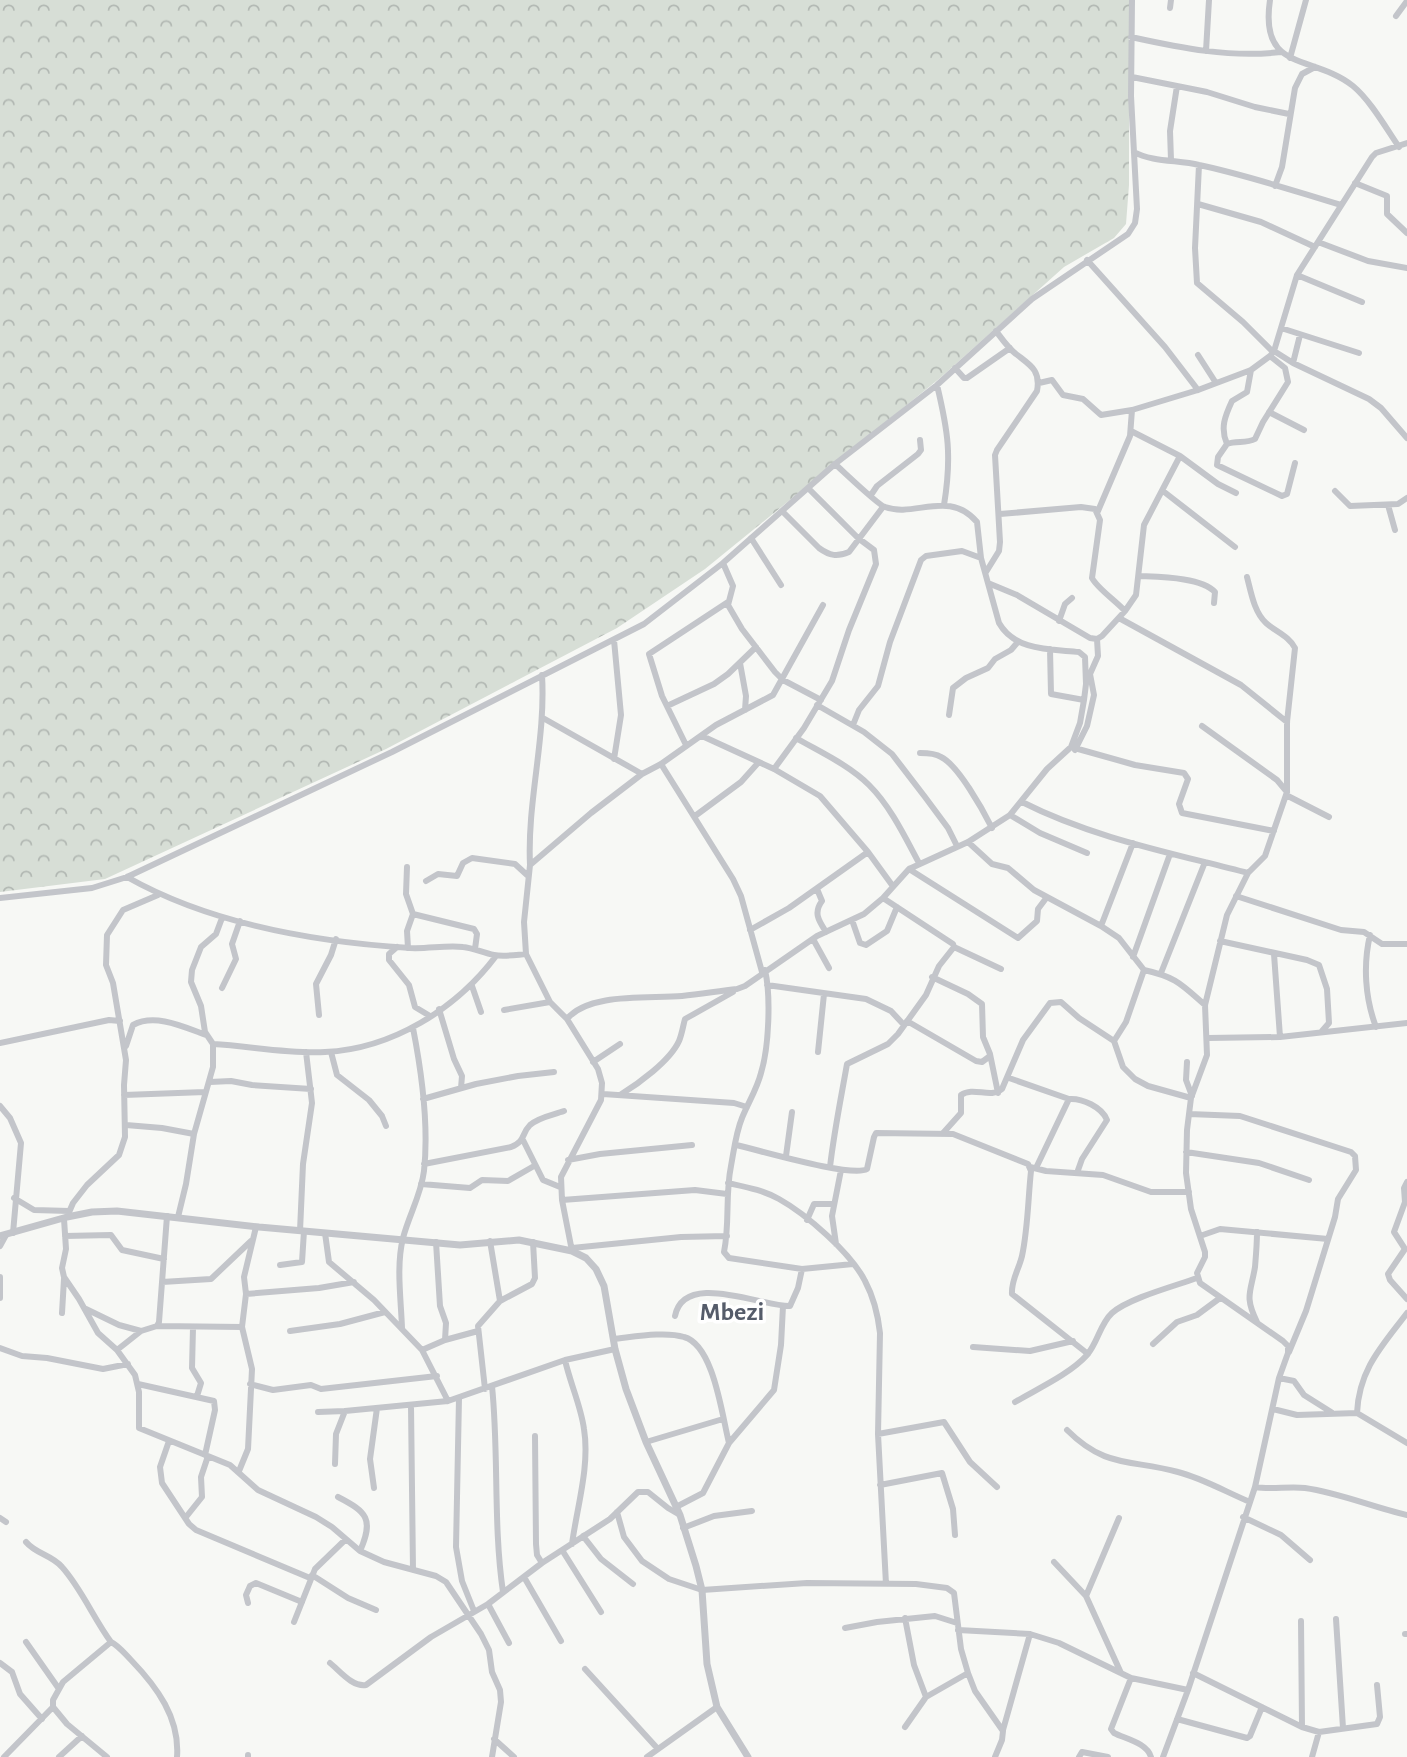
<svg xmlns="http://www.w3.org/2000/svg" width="1407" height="1757" font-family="'Alegreya Sans',sans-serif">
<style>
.forest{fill:url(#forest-crowns)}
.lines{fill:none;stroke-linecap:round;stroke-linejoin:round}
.minor{stroke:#c3c5ca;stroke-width:6}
.tertiary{stroke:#c3c5ca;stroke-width:7}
.labels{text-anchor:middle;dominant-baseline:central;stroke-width:7;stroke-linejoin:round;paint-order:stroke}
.district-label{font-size:26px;font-weight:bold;fill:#555c6a;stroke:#fff}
</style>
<defs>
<pattern id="forest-crowns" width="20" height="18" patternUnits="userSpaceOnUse" patternTransform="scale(1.75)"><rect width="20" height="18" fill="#d7ded6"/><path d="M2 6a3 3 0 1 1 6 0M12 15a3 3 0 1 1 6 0" fill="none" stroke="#b2b8b3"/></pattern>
</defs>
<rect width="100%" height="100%" fill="#f7f8f5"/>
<!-- forest -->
<path class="forest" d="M0 0H1129V185L1126 224 1114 238 1064 267 940 378 705 569 617 628 386 749 105 879 0 892Z"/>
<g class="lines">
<!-- minor -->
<path class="minor" d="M1270 0C1259 73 1313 54 1353 86 1370 100 1386 128 1399 147
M1170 8 1171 0
M1396 16 1407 1
M1131 37C1181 48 1230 58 1281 52
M1206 51 1209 0
M1290 58 1306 0
M1132 77 1207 92 1255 107 1289 114
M1134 152C1152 162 1179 160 1199 165 1247 175 1294 191 1341 205
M1171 160 1170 131 1177 86
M1199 165 1195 248 1197 283 1243 322 1273 352
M1355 183 1387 196V214L1407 233
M1275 186 1282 167 1295 88 1302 74 1315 67
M1198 204 1261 222 1315 247
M1318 242 1368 261 1407 268
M1087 260 1165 347 1198 390
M1297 275 1362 302
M1281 328 1359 353
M1274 351 1293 363 1369 399 1381 408 1407 438
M1198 355 1216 383
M1270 356 1285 368 1288 382 1263 422 1255 439C1246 444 1236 440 1227 444L1218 457 1217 465 1282 496 1287 494 1295 463
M1293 363 1300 335
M955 368 964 378H967L1010 348
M1039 383 1052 380 1063 395 1083 399 1101 415 1132 410
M937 385C948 431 952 456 944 505
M1269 412 1304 430
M1131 431 1180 456 1218 484 1236 493
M1227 444C1220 428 1225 416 1232 401L1247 392 1251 370
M1163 491 1235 547
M1335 491 1350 506 1398 504 1407 498
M871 495 877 486 918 454 921 450 920 440
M1388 505 1395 530
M782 511 819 548C830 556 837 557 849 552L883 507
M1098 511 1130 436 1132 410 1198 390 1251 370 1270 356 1274 351 1297 275 1372 157 1376 153 1407 143
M1000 514 1081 507 1095 509 1100 520 1092 578C1097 588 1116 601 1125 611
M751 538 781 585
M723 563 733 586 728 605 742 629 775 672 783 680 821 700
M986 572 999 551 1000 542 995 455 997 450 1037 391C1041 370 1030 365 1016 354 1008 348 1002 339 996 331
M1139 576C1159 577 1201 577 1215 592L1214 603
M988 583 1017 595 1090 638 1097 639 1102 636 1125 611 1136 595 1144 525 1180 456
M1119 618 1241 685 1287 722
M1059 621 1065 604 1072 598
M614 640 621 715 614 759
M1050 649 1051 694 1084 700
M740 663 746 696 745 710
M817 705 864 732 892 754 925 797 948 828 957 846
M667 706 714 684 728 674 756 647
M949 715 953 688 966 678 988 668 995 659 1011 650 1017 643
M543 718 642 774
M853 725 859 710 878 686 890 642 921 560 926 556 962 551 981 558
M1202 726 1277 780 1287 792
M702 736 774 769 820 796 868 852 892 885
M796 738C820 752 849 765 869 785 891 807 905 837 919 863
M686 745 662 696 649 654 728 602
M1071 747 1135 765 1184 773 1188 779 1179 804 1182 813 1274 831
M1075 750 1087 726 1094 695 1090 674 1098 656 1097 639
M920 753C927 753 935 753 941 757 958 765 983 810 992 828
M661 764 733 879 741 896 762 972
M774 769 804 728 832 681 849 630 876 564 874 550 858 538 808 488
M1286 795 1329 817
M1022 802C1093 838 1172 853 1248 873
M1010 815 1040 833 1087 853
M695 816 741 782 758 763
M968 842 992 864 1008 868 1034 890 1101 926 1119 938 1144 970C1176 977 1181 984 1205 1005
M530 865C527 801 546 739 542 675
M407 867 406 894 413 914 407 931 408 948
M909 869 1018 938 1037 921 1038 909 1047 897
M127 877C210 924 315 942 410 948 428 949 446 945 463 947 474 948 483 953 494 955 504 957 515 955 526 954
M426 881 438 874 457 876 463 863 472 858 515 864 527 875
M817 889 822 901C813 913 819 921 826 932
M1236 896 1341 930 1364 932 1382 944H1407
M0 898 92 888 127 877 392 752 644 624 723 563 835 464 937 385 1032 299 1128 234 1135 223 1137 209 1131 96 1132 0
M413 914 474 929 477 934 475 949
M852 920 860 943 866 945 887 931 897 907
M1101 926 1133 843
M750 930 789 908 868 852
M1370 935C1363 965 1365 998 1376 1027
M813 939 829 968
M1220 941 1307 960 1319 965 1327 989 1329 1023 1322 1031
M397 947 389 954V960L409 985 415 1007 430 1016
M954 947 1001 969
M1274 954 1280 1037
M1133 957 1170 854
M765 970C771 996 769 1047 761 1073 757 1089 748 1103 742 1118 736 1132 734 1150 731 1166 725 1195 730 1223 724 1252L729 1258 802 1269 853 1264
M1161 973 1205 862
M932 977 968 994 982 1004 983 1037 990 1054 998 1093
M767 985 866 999 891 1011 904 1025
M472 986 481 1012
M222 988 236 959 232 944 240 921
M439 1009 454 1059 462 1076 461 1088
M504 1010 550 1002
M319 1015 316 984 331 955 336 939
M567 1019C589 992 650 999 682 996 701 994 719 991 737 989L745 986 817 936 864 914 883 898 909 869 968 842 1010 815 1047 769 1071 747 1080 723 1084 700 1086 684 1085 657 1079 652C1050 649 1015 651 999 623L981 558 977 522C949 489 915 518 885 507 878 505 844 472 835 464
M907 1021 976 1061 982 1062 990 1056
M1208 1038 1280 1037 1407 1023
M1114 1041 1126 1022 1144 970
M0 1043 109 1020 120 1021
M213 1044C250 1046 288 1054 325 1052 392 1049 456 1009 496 956
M126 1046 133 1025C155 1013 184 1027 206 1035
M331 1052 337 1075 369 1100 382 1116 386 1126
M818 1052 824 994
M593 1062 620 1044
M1187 1062 1186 1080 1192 1096
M1009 1078 1069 1099 1036 1168
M210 1082 231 1081 252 1085 311 1089
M603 1094 734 1103 747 1107
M124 1095 205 1092
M620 1095C638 1084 670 1061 679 1041 682 1034 683 1026 685 1019L733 992
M423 1099 476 1084 518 1076 554 1072
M1069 1099C1082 1098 1102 1107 1107 1120L1082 1159 1077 1173
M0 1106 10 1118 21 1143 13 1233
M1189 1114 1240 1116 1351 1152 1355 1156 1356 1170 1338 1199 1335 1217 1306 1311 1289 1352
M126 1125 162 1128 194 1134
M944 1132 961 1113V1095C974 1086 990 1099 1002 1089L1023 1040 1050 1003 1061 1002 1079 1018 1114 1041 1123 1067 1135 1079 1148 1086 1191 1098
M523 1140 543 1180 560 1187
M736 1145C759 1150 852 1178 867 1169L874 1137 876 1133 953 1134 1028 1164 1031 1171C1028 1199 1028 1228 1022 1256 1019 1269 1011 1280 1012 1294L1088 1354
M1186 1152 1259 1163 1309 1180
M786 1156 792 1112
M568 1160 600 1154 692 1145
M424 1164 511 1147C526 1141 521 1134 530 1125 539 1117 553 1115 564 1111
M830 1167C834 1132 841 1098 847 1064L888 1044 898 1034 926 995 939 966 954 947 953 944 883 898
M1030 1167 1046 1171 1103 1175 1151 1192H1189
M1407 1182 1404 1188 1405 1202 1394 1232 1405 1249 1388 1274 1390 1280 1407 1299
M728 1183C746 1187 763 1190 779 1199 806 1214 851 1253 865 1281 873 1296 878 1315 880 1333L878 1434 886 1584
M421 1184 470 1188 482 1180 508 1181 534 1166
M14 1198 34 1210 69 1211
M562 1200 695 1190 727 1194
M67 1217 73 1203 87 1185 119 1155 125 1137 124 1085 126 1060 113 983 106 965 107 935 123 910 158 895
M178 1217 186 1184 194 1134 213 1067V1044L205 1032 201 1006 191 982 192 970 201 947 216 934 222 918
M64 1219 66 1249 62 1268 64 1277 79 1299 98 1333 117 1350 135 1375 139 1392V1428L230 1465 258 1490 316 1517 332 1527 360 1551 384 1562 436 1576 446 1582 481 1634 489 1650 492 1672 500 1690 501 1702 492 1757
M807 1220 814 1204H833
M300 1231 303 1164 312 1103 306 1052
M1257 1232C1257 1244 1256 1255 1255 1267 1251 1292 1244 1296 1257 1322
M325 1233 329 1262 374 1300 422 1350 448 1401
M65 1236 111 1235 122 1250 164 1259
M1200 1236 1220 1229 1328 1239
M490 1241 500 1301
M436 1242 440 1306 446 1323 445 1340
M836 1244 832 1216 841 1170
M0 1246 6 1235
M572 1248 681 1237 727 1236
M572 1251 562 1200 561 1177 601 1100 602 1083 598 1069 567 1019 550 1002 526 954 524 922 530 865 591 813 642 774 661 764 716 725 773 695 823 605
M280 1265 302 1262 304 1231
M0 1277V1298
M162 1282 211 1279 251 1241
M246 1294 319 1288 354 1282
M86 1309 119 1325 141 1331
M62 1313 64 1279
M675 1316C684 1270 763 1307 790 1306L798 1288 802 1269
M157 1326 242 1327
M193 1328 192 1368 201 1383 197 1396
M402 1328C401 1299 396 1266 403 1238 409 1215 421 1195 424 1171 429 1125 422 1074 413 1028
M290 1331 340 1324 385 1312
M613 1339C633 1337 665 1331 684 1337 714 1345 722 1416 729 1443
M1153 1344 1177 1322 1197 1315 1220 1298
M973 1347 1030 1351 1073 1341
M0 1348 22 1356 47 1358 103 1369 128 1364
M117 1350 141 1331 157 1326 159 1322 167 1216
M422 1350 445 1340 478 1331
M565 1360C570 1383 581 1406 584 1429 590 1466 577 1507 572 1544
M1279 1378 1294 1381 1304 1395 1331 1412
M138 1384 214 1401 215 1410 205 1455
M250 1384 273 1390 311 1385 321 1389 437 1376
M492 1386C499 1455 493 1524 503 1592
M485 1389 478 1326 500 1301 532 1284 535 1278 533 1242
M459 1398 456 1547 462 1581 474 1611
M1015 1402C1037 1389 1070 1374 1087 1355 1098 1342 1100 1324 1112 1313 1129 1298 1175 1286 1197 1278
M411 1406 413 1570
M1273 1409 1297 1415 1357 1413 1407 1443
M318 1412 345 1411 448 1401 565 1360 615 1349
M1357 1413C1359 1369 1382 1346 1407 1313
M1067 1430C1106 1469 1131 1459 1178 1472 1202 1478 1226 1492 1250 1502
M878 1434 944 1422 970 1462 997 1487
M535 1436 536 1544 537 1555 542 1563
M169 1441 160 1467 162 1483 189 1524 196 1530 310 1578
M646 1442 723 1419
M335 1464 336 1434 345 1411
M239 1471 248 1449 252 1369 242 1327 246 1294 244 1277 256 1227
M880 1485 942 1473 953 1509 955 1535
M1255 1487C1271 1490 1288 1486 1305 1488 1340 1493 1372 1507 1407 1515
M374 1488 370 1459 377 1408
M338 1497C367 1512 374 1519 360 1551
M676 1507 703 1493 729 1443 774 1390 781 1345 783 1306
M617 1512 624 1537 642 1561 669 1579 702 1590 807 1583 916 1584 947 1588 954 1593 961 1649 968 1673 975 1691 1003 1731 1002 1740 995 1757
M186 1517 202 1497 201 1477 208 1456
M1243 1517 1281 1535 1310 1560
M0 1518 6 1522
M683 1528 714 1516 752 1511
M583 1536 601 1559 633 1584
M26 1542C36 1554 52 1555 62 1567 81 1588 94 1619 111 1642
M562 1550 601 1612
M1054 1562 1086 1596 1121 1673
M312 1575 348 1598 376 1610
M524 1577 561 1641
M1086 1596 1119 1518
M248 1603 246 1595 250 1586 256 1583 302 1602
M488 1604 509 1643
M1336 1619 1343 1728
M1301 1621 1302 1727
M294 1622 315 1569 345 1540
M845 1628 877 1622 935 1616 957 1623
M958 1630 1030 1634 1059 1643 1131 1678 1188 1690
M1405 1634H1407
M26 1642 59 1689
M0 1663 12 1672 20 1694 42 1719
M330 1663C340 1671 352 1687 366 1685L431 1637 488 1604 542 1563 610 1519 638 1492H648L668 1508 680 1515
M585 1669 658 1749
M1193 1673 1302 1727 1319 1732 1377 1724 1380 1717 1377 1685
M1131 1678 1111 1729 1114 1733C1126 1739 1147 1743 1151 1757
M926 1697 968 1673
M1177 1719 1247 1738 1250 1736 1262 1707
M905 1727 926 1697 914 1665 905 1618
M1003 1730 1030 1634
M494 1739 514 1757
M248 1755V1757
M4 1757 53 1707
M59 1757 82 1736
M107 1757 67 1724 53 1707V1700L63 1682 111 1642C119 1646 125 1654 131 1660 157 1687 180 1718 177 1757
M647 1757 717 1707
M1079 1757 1082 1752 1108 1757
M1163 1757 1188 1690 1255 1487 1279 1378 1288 1353V1346L1283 1341 1200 1283 1197 1273 1205 1257V1252L1191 1209 1186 1173 1187 1130 1191 1098 1207 1055 1205 1005 1227 915 1248 873 1265 856 1287 792V722L1295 648C1289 636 1276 632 1266 623 1254 612 1251 592 1247 577
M1312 1757 1319 1732"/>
<!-- tertiary -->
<path class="tertiary" d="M0 1236 67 1217 92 1212 117 1211 259 1227 460 1245 519 1240 572 1251 586 1258 596 1269 604 1286 615 1349 626 1389 646 1442 680 1515 696 1566 702 1590 707 1664 717 1707 748 1757"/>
</g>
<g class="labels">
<!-- district labels -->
<g class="district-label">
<text x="732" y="1312">Mbezi</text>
</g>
</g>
</svg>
